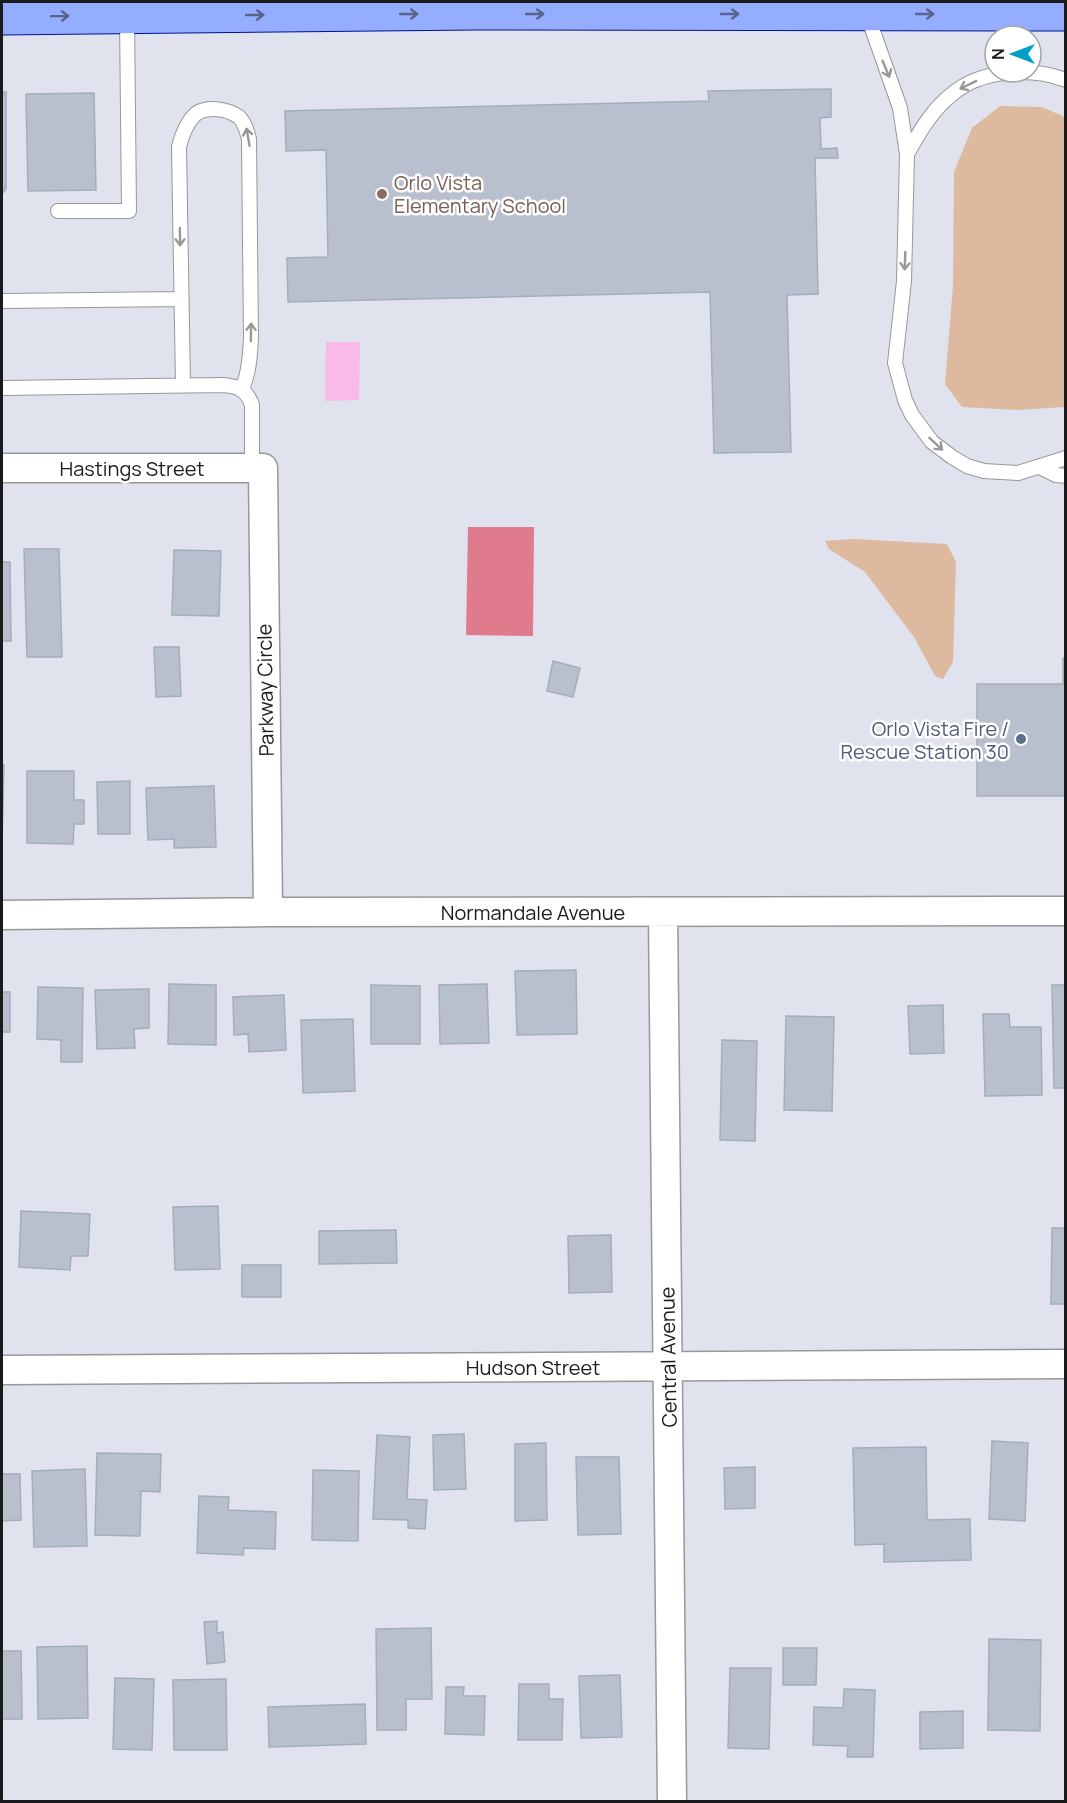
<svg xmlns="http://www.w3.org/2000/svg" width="1067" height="1803" font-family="Manrope,sans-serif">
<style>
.park{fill:#fabae8}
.pitch{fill:#e07b8e}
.water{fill:#ddb99f}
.building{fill:#b9c0cd;stroke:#a2adbf;stroke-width:1.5}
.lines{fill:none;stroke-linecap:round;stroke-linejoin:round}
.service-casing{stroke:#989898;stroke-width:16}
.minor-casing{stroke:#989898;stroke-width:31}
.primary-casing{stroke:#001392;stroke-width:35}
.service{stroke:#fff;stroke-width:14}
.minor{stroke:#fff;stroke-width:28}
.primary{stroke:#94adfe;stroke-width:33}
.oneway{stroke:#58648c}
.oneway2{stroke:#989898}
.education-dot{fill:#8d6e63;stroke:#fff;stroke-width:2}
.service-dot{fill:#5c6f8a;stroke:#fff;stroke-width:2}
.labels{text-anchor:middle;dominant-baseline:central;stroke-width:5;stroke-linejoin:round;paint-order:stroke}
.education-label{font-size:20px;fill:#785e54;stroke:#fff;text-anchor:start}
.street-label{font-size:20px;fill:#1b1b1b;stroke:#fff}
.service-label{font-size:20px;fill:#4e5e75;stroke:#fff;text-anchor:end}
</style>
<rect width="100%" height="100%" fill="#e0e2ed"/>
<!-- park -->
<path class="park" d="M326 342H360L359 400 325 401Z"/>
<!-- pitch -->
<path class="pitch" d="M468 527H534L533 636 466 635Z"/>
<!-- water -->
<path class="water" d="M1000 106 1042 107 1065 117V407L1017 410 962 407 945 384 953 285 954 172 972 128Z
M853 539 947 544 956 562 953 662 943 679 935 676 914 637 865 572 829 549 825 541Z"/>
<!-- building -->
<path class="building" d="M831 89V117L820 118 821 149 837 148 838 158H815L818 294 787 295 791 452 714 453 710 292 288 302 287 258 328 257 326 150 286 151 285 111 709 101 708 91Z
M2 92H6V189L2 194Z
M94 93 96 190 28 191 26 94Z
M24 549H59L62 657H27Z
M174 550 221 551 219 616 172 615Z
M2 562H10L11 641H2Z
M154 647H179L181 696 156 697Z
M1063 658H1066V796H977V684H1063Z
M553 661 580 668 573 697 547 691Z
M2 765H4L2 844Z
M27 771H74V800H84V824H74L73 844 27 843Z
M130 781V834H98L97 782Z
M214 786 216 847 174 848V839L148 840 146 788Z
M576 970 577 1034 517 1035 515 971Z
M169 984 216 985V1045L168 1044Z
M487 984 489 1043 440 1044 439 985Z
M371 985 420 986V1044H371Z
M1052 985H1066V1088H1054Z
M38 987 83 988 82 1062H61V1040L37 1039Z
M149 989V1028L134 1029 135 1048 97 1049 95 990Z
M2 992H10V1032H2Z
M284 995 286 1050 249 1052 248 1034 234 1035 233 997Z
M943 1005 944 1053 910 1054 908 1006Z
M983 1014H1009L1010 1027H1041L1042 1095 985 1096Z
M786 1016 834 1017 832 1111 784 1110Z
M353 1019 355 1091 303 1093 301 1020Z
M722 1040 757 1041 755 1141 720 1140Z
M218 1206 220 1269 175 1270 173 1207Z
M21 1211 90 1214 88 1256H71L70 1270 19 1267Z
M1052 1228H1066V1304H1051Z
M396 1230 397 1263 319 1264V1231Z
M611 1235 612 1292 569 1293 568 1236Z
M242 1265H281V1297H242Z
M464 1434 466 1489 434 1490 433 1435Z
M377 1435 410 1437 407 1499 427 1500 425 1529 408 1528V1520L373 1519Z
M992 1441 1028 1443 1025 1521 989 1519Z
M546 1443 547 1520 515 1521V1444Z
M926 1447 927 1520 970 1519 971 1560 884 1562V1544L855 1545 853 1448Z
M97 1453 161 1454 160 1492 141 1491 140 1536 95 1535Z
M576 1457H619L621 1534 578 1535Z
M755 1467V1508L725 1509 724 1468Z
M85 1469 87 1546 34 1547 32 1471Z
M313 1470 359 1471 358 1541 312 1540Z
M2 1474H20L21 1520 2 1521Z
M199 1496 229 1497 228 1510 276 1512 275 1549 244 1548 243 1555 197 1553Z
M217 1621V1633L223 1632 225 1662 207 1664 204 1622Z
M431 1628 432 1699H406V1730H377L376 1629Z
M989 1639 1041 1640 1040 1731 988 1730Z
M87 1646 88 1718 38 1719 37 1647Z
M783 1648H817L816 1685H783Z
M2 1651H21L22 1719H2Z
M730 1668H771L769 1749 728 1748Z
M620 1675 622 1737 581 1738 579 1676Z
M115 1678 154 1679 152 1750 113 1749Z
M226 1679 227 1750H174L173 1680Z
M519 1684H549V1699H563L562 1740H518Z
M446 1687H464L463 1696H485L484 1735 445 1734Z
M844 1689 875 1690 873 1757H847L848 1746 813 1745 814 1707 843 1708Z
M365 1704 366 1744 269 1747 268 1707Z
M963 1711V1748L920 1749V1712Z"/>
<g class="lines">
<!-- service casing -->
<g class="service-casing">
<path id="service" d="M867 14 900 108 907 154 904 281 895 363 905 400 912 415 932 442 952 457 967 466 984 471 1018 473 1066 458
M907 154C919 133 931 111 951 95 981 69 1030 67 1066 80
M58 211H129L127 16
M2 301 181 299
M183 385 179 147C182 135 187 121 197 113 209 106 228 109 239 117 245 123 247 131 249 139L251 338C250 356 249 373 242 389
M2 388 223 385C238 386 247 390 252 405V468
M1040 467 1056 475 1066 476"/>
</g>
<!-- minor casing -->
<g class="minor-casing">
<path id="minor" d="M2 468H263L268 912
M663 912 672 1802
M2 915 268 912 1066 911
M2 1370 1066 1364"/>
</g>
<!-- primary casing -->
<g class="primary-casing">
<path id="primary" d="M2 18 476 13 1066 14"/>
</g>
<!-- service -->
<use href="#service" class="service"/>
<!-- minor -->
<use href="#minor" class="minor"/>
<!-- primary -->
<use href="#primary" class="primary"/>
</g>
<!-- one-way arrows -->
<defs><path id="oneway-shaft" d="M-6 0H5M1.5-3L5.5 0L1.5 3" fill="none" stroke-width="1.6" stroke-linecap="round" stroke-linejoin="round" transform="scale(1.5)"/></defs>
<g class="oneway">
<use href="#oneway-shaft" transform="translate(409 14)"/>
<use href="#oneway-shaft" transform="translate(535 14)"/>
<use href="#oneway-shaft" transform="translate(730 14)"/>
<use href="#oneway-shaft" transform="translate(925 14)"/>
<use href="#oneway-shaft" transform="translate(255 15)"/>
<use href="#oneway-shaft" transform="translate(60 16) rotate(-1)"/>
</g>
<g class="oneway2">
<use href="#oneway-shaft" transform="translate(886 69) rotate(67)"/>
<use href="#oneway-shaft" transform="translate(968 85) rotate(154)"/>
<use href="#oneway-shaft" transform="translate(248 137) rotate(-100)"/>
<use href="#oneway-shaft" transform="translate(180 237) rotate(89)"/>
<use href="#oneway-shaft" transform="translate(905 261) rotate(92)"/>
<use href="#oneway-shaft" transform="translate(251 332) rotate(-89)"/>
<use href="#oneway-shaft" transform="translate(936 444) rotate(43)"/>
</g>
<!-- markers -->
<circle class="education-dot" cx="382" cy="194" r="6"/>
<circle class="service-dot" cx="1021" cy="739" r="6"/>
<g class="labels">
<!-- education labels -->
<g class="education-label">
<text x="394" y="182">Orlo Vista<tspan x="394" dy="23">Elementary School</tspan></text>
</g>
<!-- street labels -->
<g class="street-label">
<text x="132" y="468">Hastings Street</text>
<text transform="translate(265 690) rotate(-91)">Parkway Circle</text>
<text x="533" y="912">Normandale Avenue</text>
<text transform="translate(668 1357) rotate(-91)">Central Avenue</text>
<text x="533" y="1367">Hudson Street</text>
</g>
<!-- service labels -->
<g class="service-label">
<text x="1009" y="728">Orlo Vista Fire /<tspan x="1009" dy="23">Rescue Station 30</tspan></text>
</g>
</g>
<!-- border -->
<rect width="1067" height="1803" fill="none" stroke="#1b1b1b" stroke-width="6"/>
<!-- north arrow -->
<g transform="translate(1013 54) rotate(270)"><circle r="28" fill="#ffffff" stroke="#a4a4a4" stroke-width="1.5"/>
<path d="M0-4.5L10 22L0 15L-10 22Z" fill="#009fc6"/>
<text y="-9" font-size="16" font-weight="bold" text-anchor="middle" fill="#1b1b1b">N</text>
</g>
</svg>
